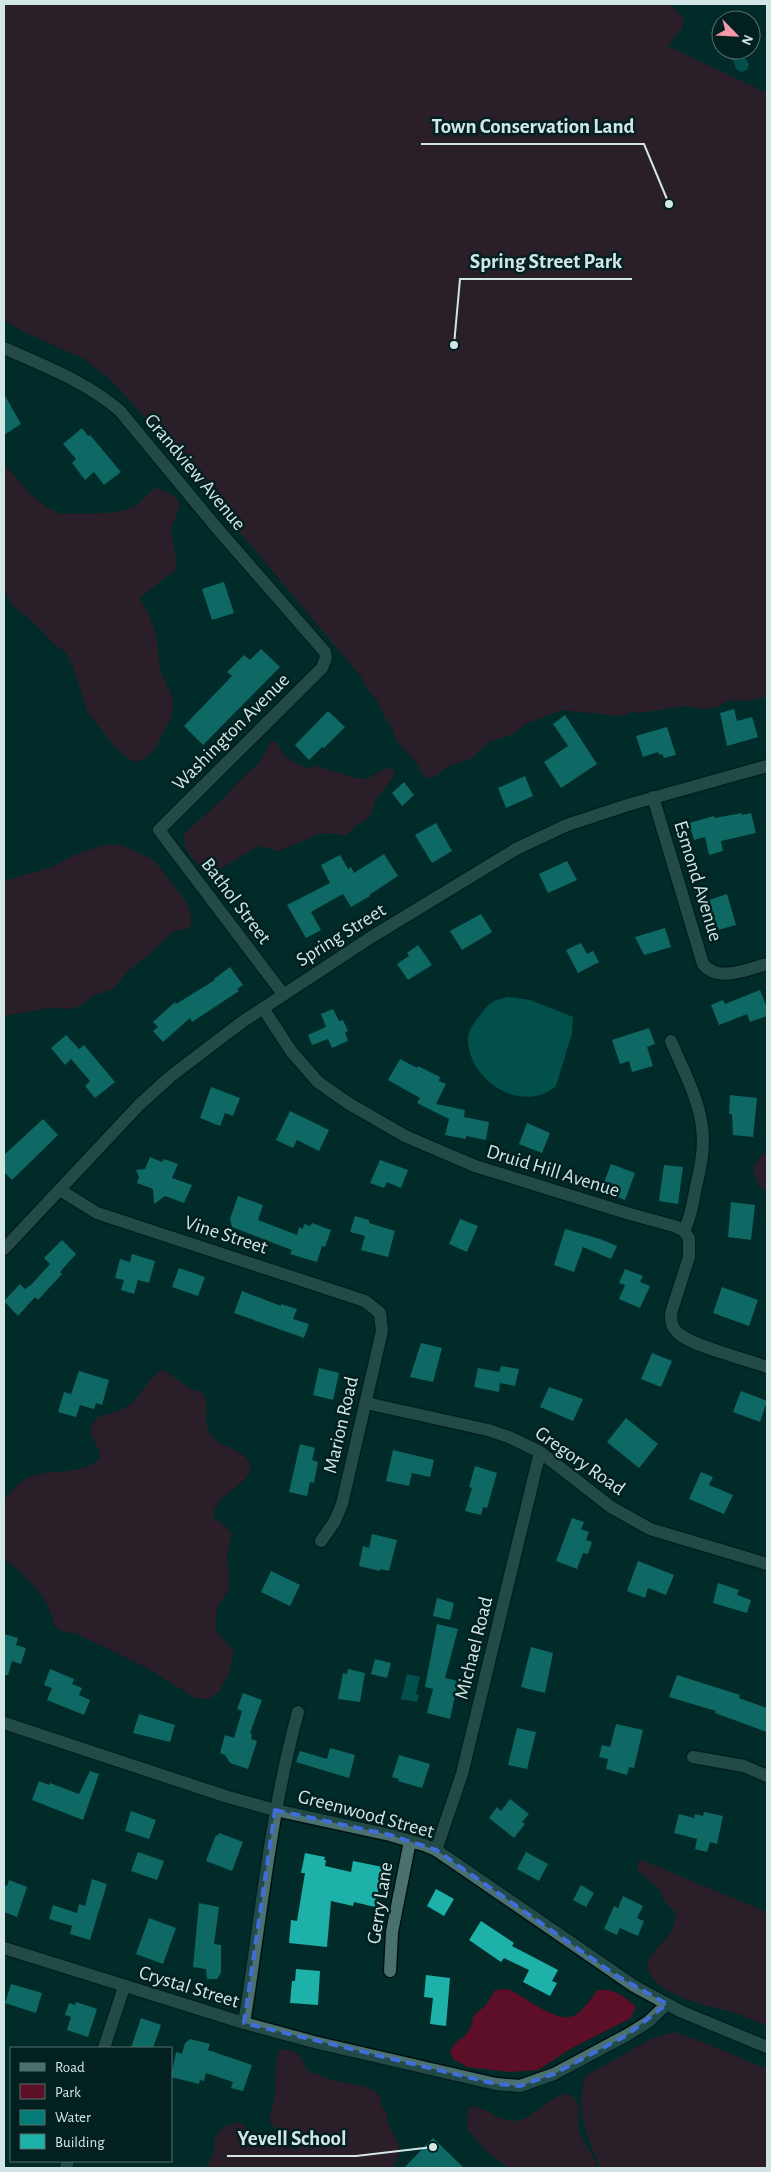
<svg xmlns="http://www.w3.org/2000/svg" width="771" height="2172" font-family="'Alegreya Sans',sans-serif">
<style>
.green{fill:#5c0f27}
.water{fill:#037c77}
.building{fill:#1eb1a9}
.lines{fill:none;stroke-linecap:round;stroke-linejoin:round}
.minor-casing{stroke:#011110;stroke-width:15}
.tertiary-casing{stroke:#011110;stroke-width:15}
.minor{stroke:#4a716e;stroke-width:12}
.tertiary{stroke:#4a716e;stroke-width:12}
.marked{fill:none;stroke:#416ddb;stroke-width:4;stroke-dasharray:10 6;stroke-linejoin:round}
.labels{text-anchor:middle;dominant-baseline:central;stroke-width:5;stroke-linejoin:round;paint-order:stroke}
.street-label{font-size:20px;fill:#d2e7e5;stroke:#02201f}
.leader{fill:none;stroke:#d2e7e5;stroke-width:2}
.callout-dot{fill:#d2e7e5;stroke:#02201f;stroke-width:2}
.callout-label{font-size:21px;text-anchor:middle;font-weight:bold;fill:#d2e7e5;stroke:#02201f;stroke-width:5;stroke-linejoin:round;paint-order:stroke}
</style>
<rect width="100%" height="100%" fill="#012b29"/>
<!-- green -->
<path class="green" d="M4 4H671L684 20 682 28 668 46 767 93V697L747 701 729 700 717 707 705 709 683 706 641 713 632 712 620 716 561 710 526 724 513 734 489 742 472 758 451 765 431 779 424 776 415 761 397 742 391 726 384 716 376 698 367 689 362 678 125 395 110 379 84 359 24 332 4 320Z
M4 464 31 495 45 506 61 514 108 513 126 510 138 504 152 490 157 488 173 495 180 504 171 530 177 565C174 575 171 573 163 579 156 585 148 591 140 598L150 617 157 639 160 670 173 699V708L171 717 155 749 146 758 136 762 130 760 115 747 88 713 73 667 65 651 56 646 33 622 12 605 4 589Z
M271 741 277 742 283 754 290 760 306 768 315 766 360 779 369 778 384 769 390 768 395 771 392 779 376 799 370 817 353 828 347 835 322 833 279 851 263 847H257L220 869C213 870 205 869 200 865 191 859 180 843 185 833L226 796 238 782 260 762Z
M103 845H121L154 860 187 903 191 915V925L187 929 175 931 167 937 149 955 130 969 114 988 92 997 83 1004 72 1009 49 1008 4 1016V881L49 868 70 857Z
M767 1153V1192L757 1182 753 1167 762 1154Z
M163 1370 188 1387 203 1393C211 1406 202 1420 209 1432 220 1451 241 1444 251 1466 249 1471 248 1476 244 1480 234 1491 210 1502 214 1519L222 1523 232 1533 227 1553 229 1589 218 1606 215 1621 216 1630 234 1652 228 1674 219 1692 209 1699 195 1698 149 1669 119 1654 74 1633 64 1632 55 1627 51 1613 42 1595 17 1569 4 1559V1500C11 1494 16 1484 24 1480 47 1466 76 1478 100 1459 102 1447 88 1437 91 1428 92 1424 96 1420 98 1417 109 1414 121 1411 131 1404 141 1395 153 1372 163 1370Z
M639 1859 767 1912V2026C755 2022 744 2015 731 2012 707 2005 647 1995 647 1962 657 1943 676 1937 676 1913L664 1900 659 1889 637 1870Z
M508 1989C525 1996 559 2027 577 2014 585 2008 591 1998 598 1990 613 1988 626 1997 636 2007L631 2018 572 2048 538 2070 509 2072 467 2067 453 2059 450 2051C458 2035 471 2040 473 2016L486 2005 495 1990Z
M675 2032 703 2042 767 2069V2168H600C587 2134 575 2113 585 2076L651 2039Z
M280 2049C301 2051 299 2055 308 2071L332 2080 364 2086 376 2092 381 2098V2104L387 2114V2120L399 2146V2154L393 2168H207L214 2151V2142L217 2134 224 2127 238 2122 255 2133 272 2138 291 2148 297 2149 302 2145 300 2136 274 2127 269 2120 275 2098 276 2060Z
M567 2094C586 2100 575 2118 579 2132 584 2145 594 2155 598 2168H509L485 2150 468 2130 467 2120 469 2108 472 2106C487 2108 499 2121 512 2121 530 2123 549 2095 567 2094Z"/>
<!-- water -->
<path class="water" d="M729 50H739L749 64 747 70 741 72 736 69 734 62 728 55Z
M508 997 530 1000 573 1017 572 1033 556 1086C523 1115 468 1081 468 1039 468 1030 475 1022 480 1015 488 1004 493 1000 508 997Z
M407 1674 420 1677 416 1694 419 1695 417 1702 401 1699Z"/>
<!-- building -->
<path class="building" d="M4 394 21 424 4 435Z
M82 428 88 436 90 435 121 472 104 485 94 472 85 480 72 463 76 459 63 444Z
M224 582 234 613 212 620 202 589Z
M261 649 280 667 203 745 184 726 232 676 227 672 244 655 250 660Z
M734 709 737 721 752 717 758 737 727 746 720 713Z
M328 711 345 727 324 748 322 747 309 760 295 745Z
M565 715 597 764 561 788 544 762 568 746 553 724Z
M667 727 676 755 664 758 662 754 659 755 658 752 643 757 636 736Z
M525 776 533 796 506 808 498 788Z
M404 782 414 795 402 806 392 793Z
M742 813V815L751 813 756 833 721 841 723 851 709 855 705 837 694 840 689 823 714 816 715 818Z
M436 823 452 851 432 863 415 835Z
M384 854 398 876 369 895 370 896 351 907 343 894 311 912 321 930 306 938 287 905 330 883 321 865 340 855 348 869 351 867 354 873Z
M567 861 577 880 548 893 539 874Z
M727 894 736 925 718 930 709 900Z
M481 914 492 932 462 950 450 931Z
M665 928 671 947 644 955 635 937Z
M581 943 587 954 593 951 599 962 578 973 566 950Z
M418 945 432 965 408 980 397 964 409 956 407 953Z
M230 967 243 985 237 989 239 991 192 1022 190 1018 163 1042 153 1031 158 1027 153 1022 175 1002 176 1004 215 980 214 979Z
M760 990 767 1008V1016L750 1022 747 1014 719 1025 711 1005 723 1000 725 1004Z
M333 1009 339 1021 343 1020 348 1031 345 1032 348 1041 332 1048 328 1039 312 1045 308 1035 326 1027 321 1014Z
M649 1028 655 1044 647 1047 653 1066 632 1072 629 1061 620 1064 612 1040Z
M66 1035 79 1049 84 1045 115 1082 95 1098 85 1086 90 1081 71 1059 65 1065 51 1048Z
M400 1059 417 1068 418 1066 440 1077 439 1081 446 1084 436 1104 465 1110 464 1117 489 1122 486 1140 466 1136V1139L445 1135 449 1119 417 1103 420 1098 388 1080Z
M211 1087 240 1098 233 1116 225 1113 220 1126 200 1118Z
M730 1095 757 1098 753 1137 733 1135 732 1114H729Z
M290 1111 329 1130 319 1151 297 1140 293 1148 276 1140Z
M43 1119 58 1135 12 1180 4 1172V1155Z
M527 1123 550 1133 542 1153 519 1144Z
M150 1157 162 1162 164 1159 178 1164 172 1178 192 1185 184 1203 165 1196 154 1204 153 1189 137 1183 139 1177 136 1170 145 1169Z
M380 1160 408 1170 401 1188 387 1182 384 1188 370 1183Z
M611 1164 635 1173 625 1200 601 1191Z
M664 1165 683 1167 678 1204 659 1201Z
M238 1196 263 1205 258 1220 297 1235 299 1227 303 1229 304 1224 310 1226 312 1223 331 1230 325 1247 322 1246 317 1262 290 1254 292 1250 232 1227 230 1219Z
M731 1202 755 1205 751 1240 728 1237Z
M355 1216 369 1220V1223L395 1231 388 1257 361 1250 365 1236 350 1232Z
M460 1219 478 1226 467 1252 449 1244Z
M565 1229 600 1239 617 1246 611 1259 583 1247 574 1272 554 1265Z
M62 1240 76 1254 60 1272 62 1274 38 1300 35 1297 18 1316 4 1301 20 1284 25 1289 32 1284 50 1264 44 1258Z
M132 1254 155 1261 149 1283 138 1280 134 1294 121 1290 124 1280 115 1278 120 1259 130 1262Z
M179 1268 205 1277 198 1296 172 1287Z
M625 1269 643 1276 640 1282 650 1286 640 1308 619 1299 625 1285 619 1283Z
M722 1287 758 1300 749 1326 713 1313Z
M242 1291 281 1306V1304L297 1309 293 1319 309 1324 304 1338 234 1313Z
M421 1343 442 1348 433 1382 410 1377Z
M652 1353 672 1361 661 1387 641 1379Z
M501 1366 519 1369 515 1386 500 1383 499 1392 474 1387 478 1368 499 1372Z
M319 1368 339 1373 333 1400 313 1395Z
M79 1371 109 1380 102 1405 96 1403 94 1409 80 1405 76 1417 58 1412 64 1392 71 1394Z
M549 1387 583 1399 573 1421 540 1407Z
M741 1391 767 1401 760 1422 733 1412Z
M626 1418 658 1444 639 1468 607 1442Z
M300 1444 315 1448 312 1460 318 1462 314 1483 310 1482 307 1496 289 1492Z
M393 1450 434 1460 430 1477 412 1473 409 1486 386 1481Z
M475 1466 497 1473 487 1508 483 1507 481 1515 465 1511 472 1488 469 1487Z
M701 1472 713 1477 709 1485 733 1495 724 1514 689 1499Z
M572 1518 584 1522 581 1529 589 1532 586 1540 592 1542 588 1554 583 1553 577 1569 556 1561Z
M372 1534 397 1540 389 1571 380 1569V1571L359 1566 363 1546 369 1548Z
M638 1561 674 1575 666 1595 648 1588 645 1598 627 1591Z
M271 1571 300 1585 290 1606 261 1592Z
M718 1583 739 1590 737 1595 751 1600 747 1613 713 1603Z
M437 1598 454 1603 450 1620 433 1616Z
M437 1624 458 1629 445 1678 458 1681 450 1719 427 1713 433 1689 425 1687Z
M4 1634 18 1638 16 1645 26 1648 21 1664 12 1661 8 1675H4Z
M531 1647 553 1653 545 1693 521 1687Z
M375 1659 391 1663 387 1678 371 1674Z
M50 1669 74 1679 72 1684 82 1688 79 1695 90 1700 84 1715 47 1700 52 1688 44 1685Z
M348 1669 365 1673 360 1702 338 1699 343 1673 347 1674Z
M677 1675 740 1695 739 1698 767 1708V1732L715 1713 716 1711 669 1697Z
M243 1693 262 1700 250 1733 252 1734 251 1739 257 1741 248 1769 230 1763 225 1755 220 1753 225 1735 234 1738 242 1711 237 1709Z
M139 1714 175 1725 170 1742 133 1733Z
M616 1724 643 1730 634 1768 629 1767 627 1775 606 1769 608 1759 599 1757 602 1745 610 1747Z
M517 1728 536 1732 527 1769 508 1765Z
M330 1748 355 1755 349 1778 296 1762 300 1751 327 1759Z
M399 1755 430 1764 422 1788 398 1781 399 1779 392 1777Z
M90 1771 99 1774 83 1820 32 1800 39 1781 49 1785 50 1783 79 1794Z
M510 1799 529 1814 522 1822 525 1824 514 1838 489 1818 497 1807 501 1811Z
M131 1811 156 1820 149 1839 125 1831Z
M704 1812 723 1816 717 1844 710 1842 707 1852 695 1849 697 1839 674 1833 679 1814 694 1818 695 1814 703 1816Z
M219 1833 243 1842 232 1871 206 1861 216 1835 218 1836Z
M138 1852 164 1861 157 1880 131 1871Z
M526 1852 548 1864 539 1881 517 1869Z
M305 1853 325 1857 324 1860H326L325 1866 351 1872 353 1861 383 1867 375 1907 354 1902 353 1906 331 1901 327 1947 289 1943 291 1920 297 1921 305 1873H301Z
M92 1879 107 1884 90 1940 70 1934 72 1926 49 1919 53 1905 77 1913 79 1904 85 1906Z
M9 1880 27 1887 17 1917 4 1912V1885L7 1886Z
M581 1885 594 1893 586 1907 573 1900Z
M436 1889 454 1899 444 1916 427 1906Z
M623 1896 643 1906 637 1918 644 1921 638 1936 620 1928 617 1935 604 1929 614 1906 618 1908Z
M199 1903 219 1907 214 1944 221 1945V1973L217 1979H207L206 1969 193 1967Z
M149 1918 176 1928 163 1964 136 1954Z
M481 1921 514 1943 512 1946 558 1970 552 1981 557 1983 550 1996 523 1982 529 1970 504 1958 501 1962 469 1940Z
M296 1969 320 1971 318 2005 290 2003 292 1981H295Z
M426 1975 450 1978 446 2026 430 2024 433 1998 424 1997Z
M11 1984 42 1993 36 2013 5 2003Z
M76 2002 97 2009 88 2037 67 2030 71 2017 65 2015 69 2003 75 2005Z
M141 2018 161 2025 153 2048H131Z
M190 2039 210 2044 208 2050 252 2065 243 2091 231 2088 233 2082 206 2073 204 2081 200 2080 199 2084 171 2077 176 2052 182 2054 185 2043Z
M433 2138 464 2168H404Z"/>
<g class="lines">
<!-- minor casing -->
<g class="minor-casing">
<path id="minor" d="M4 348C44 366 87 382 120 411L216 527 325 652 326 658 322 668 159 830 283 994
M653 797 703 964C718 983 748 969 767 964
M263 1008 291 1051 318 1082 348 1103 405 1136 475 1166 630 1214 674 1226 683 1230 689 1238V1257L672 1310C670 1318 671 1326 677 1332 688 1345 748 1360 767 1367
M671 1041C684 1072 703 1106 703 1140 703 1156 700 1171 696 1186 693 1202 691 1217 684 1231
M60 1190 97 1213 365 1301 380 1313 382 1331 342 1504 335 1521 321 1541
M366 1403 488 1430 509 1437 540 1452 611 1507 650 1529 767 1564
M693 1757 744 1766 767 1776
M436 1850 462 1774 540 1452
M4 1948 244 2023C261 1919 270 1814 298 1712
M390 1971 392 1932 410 1841
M244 2023 314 2042 496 2084 520 2086 554 2074 627 2035 648 2022 667 2004
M104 2048 124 1987
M66 2168 68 2161"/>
</g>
<!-- tertiary casing -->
<g class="tertiary-casing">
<path id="tertiary" d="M4 1249 139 1105 171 1076 242 1022 373 936 516 849 567 825 631 804 767 766
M4 1723 228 1797 275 1810 390 1835 424 1845 436 1850 461 1867 634 1986 680 2011 767 2047"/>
</g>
<!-- minor -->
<use href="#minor" class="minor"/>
<!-- tertiary -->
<use href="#tertiary" class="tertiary"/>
</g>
<!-- marked area -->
<path d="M0 0H771V2172H0ZM275 1810 390 1835 436 1850 617 1976 667 2004 627 2035 554 2074 520 2086 496 2084 244 2023Z" fill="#012b29" fill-opacity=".55" fill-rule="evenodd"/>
<path class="marked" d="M275 1810 390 1835 436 1850 617 1976 667 2004 627 2035 554 2074 520 2086 496 2084 244 2023Z"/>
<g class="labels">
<!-- street labels -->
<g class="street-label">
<text transform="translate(195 472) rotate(50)">Grandview Avenue</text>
<text transform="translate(231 732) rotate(-45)">Washington Avenue</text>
<text transform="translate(698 881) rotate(73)">Esmond Avenue</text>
<text transform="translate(236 901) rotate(53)">Bathol Street</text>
<text transform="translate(341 935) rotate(-32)">Spring Street</text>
<text transform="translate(553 1171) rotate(17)">Druid Hill Avenue</text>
<text transform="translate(226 1235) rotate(18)">Vine Street</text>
<text transform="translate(341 1425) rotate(-77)">Marion Road</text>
<text transform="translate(580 1461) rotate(35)">Gregory Road</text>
<text transform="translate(474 1648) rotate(-76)">Michael Road</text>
<text transform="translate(366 1814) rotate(15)">Greenwood Street</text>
<text transform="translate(380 1903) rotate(-81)">Gerry Lane</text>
<text transform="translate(189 1987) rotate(17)">Crystal Street</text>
</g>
</g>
<!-- callouts -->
<path class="leader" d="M669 204L644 144H421M454 345L460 279H632M433 2147L356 2156H227"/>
<g class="callout-dot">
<circle cx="669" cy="204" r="5"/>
<circle cx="454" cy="345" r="5"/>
<circle cx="433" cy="2147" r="5"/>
</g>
<g class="callout-label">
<text x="533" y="133">Town Conservation Land</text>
<text x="546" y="268">Spring Street Park</text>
<text x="292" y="2145">Yevell School</text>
</g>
<!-- border -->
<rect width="771" height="2172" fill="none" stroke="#d2e7e5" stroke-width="10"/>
<!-- legend -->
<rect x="10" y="2047" width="162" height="115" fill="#02201f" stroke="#55706e"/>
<rect x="20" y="2063" width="25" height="8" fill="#4a716e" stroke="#55706e"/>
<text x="55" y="2072" font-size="15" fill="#d2e7e5">Road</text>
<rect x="20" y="2084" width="25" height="15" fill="#5c0f27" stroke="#55706e"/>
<text x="55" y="2097" font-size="15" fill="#d2e7e5">Park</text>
<rect x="20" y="2110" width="25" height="15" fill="#037c77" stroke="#55706e"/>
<text x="55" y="2122" font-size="15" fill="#d2e7e5">Water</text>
<rect x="20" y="2134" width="25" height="15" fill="#1eb1a9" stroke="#55706e"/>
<text x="55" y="2147" font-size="15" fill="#d2e7e5">Building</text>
<!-- north arrow -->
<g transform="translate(736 35) rotate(114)"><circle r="24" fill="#02201f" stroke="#55706e"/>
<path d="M0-4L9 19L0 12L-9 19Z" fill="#f39aaa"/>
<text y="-8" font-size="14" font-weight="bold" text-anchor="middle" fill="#d2e7e5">N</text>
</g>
</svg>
